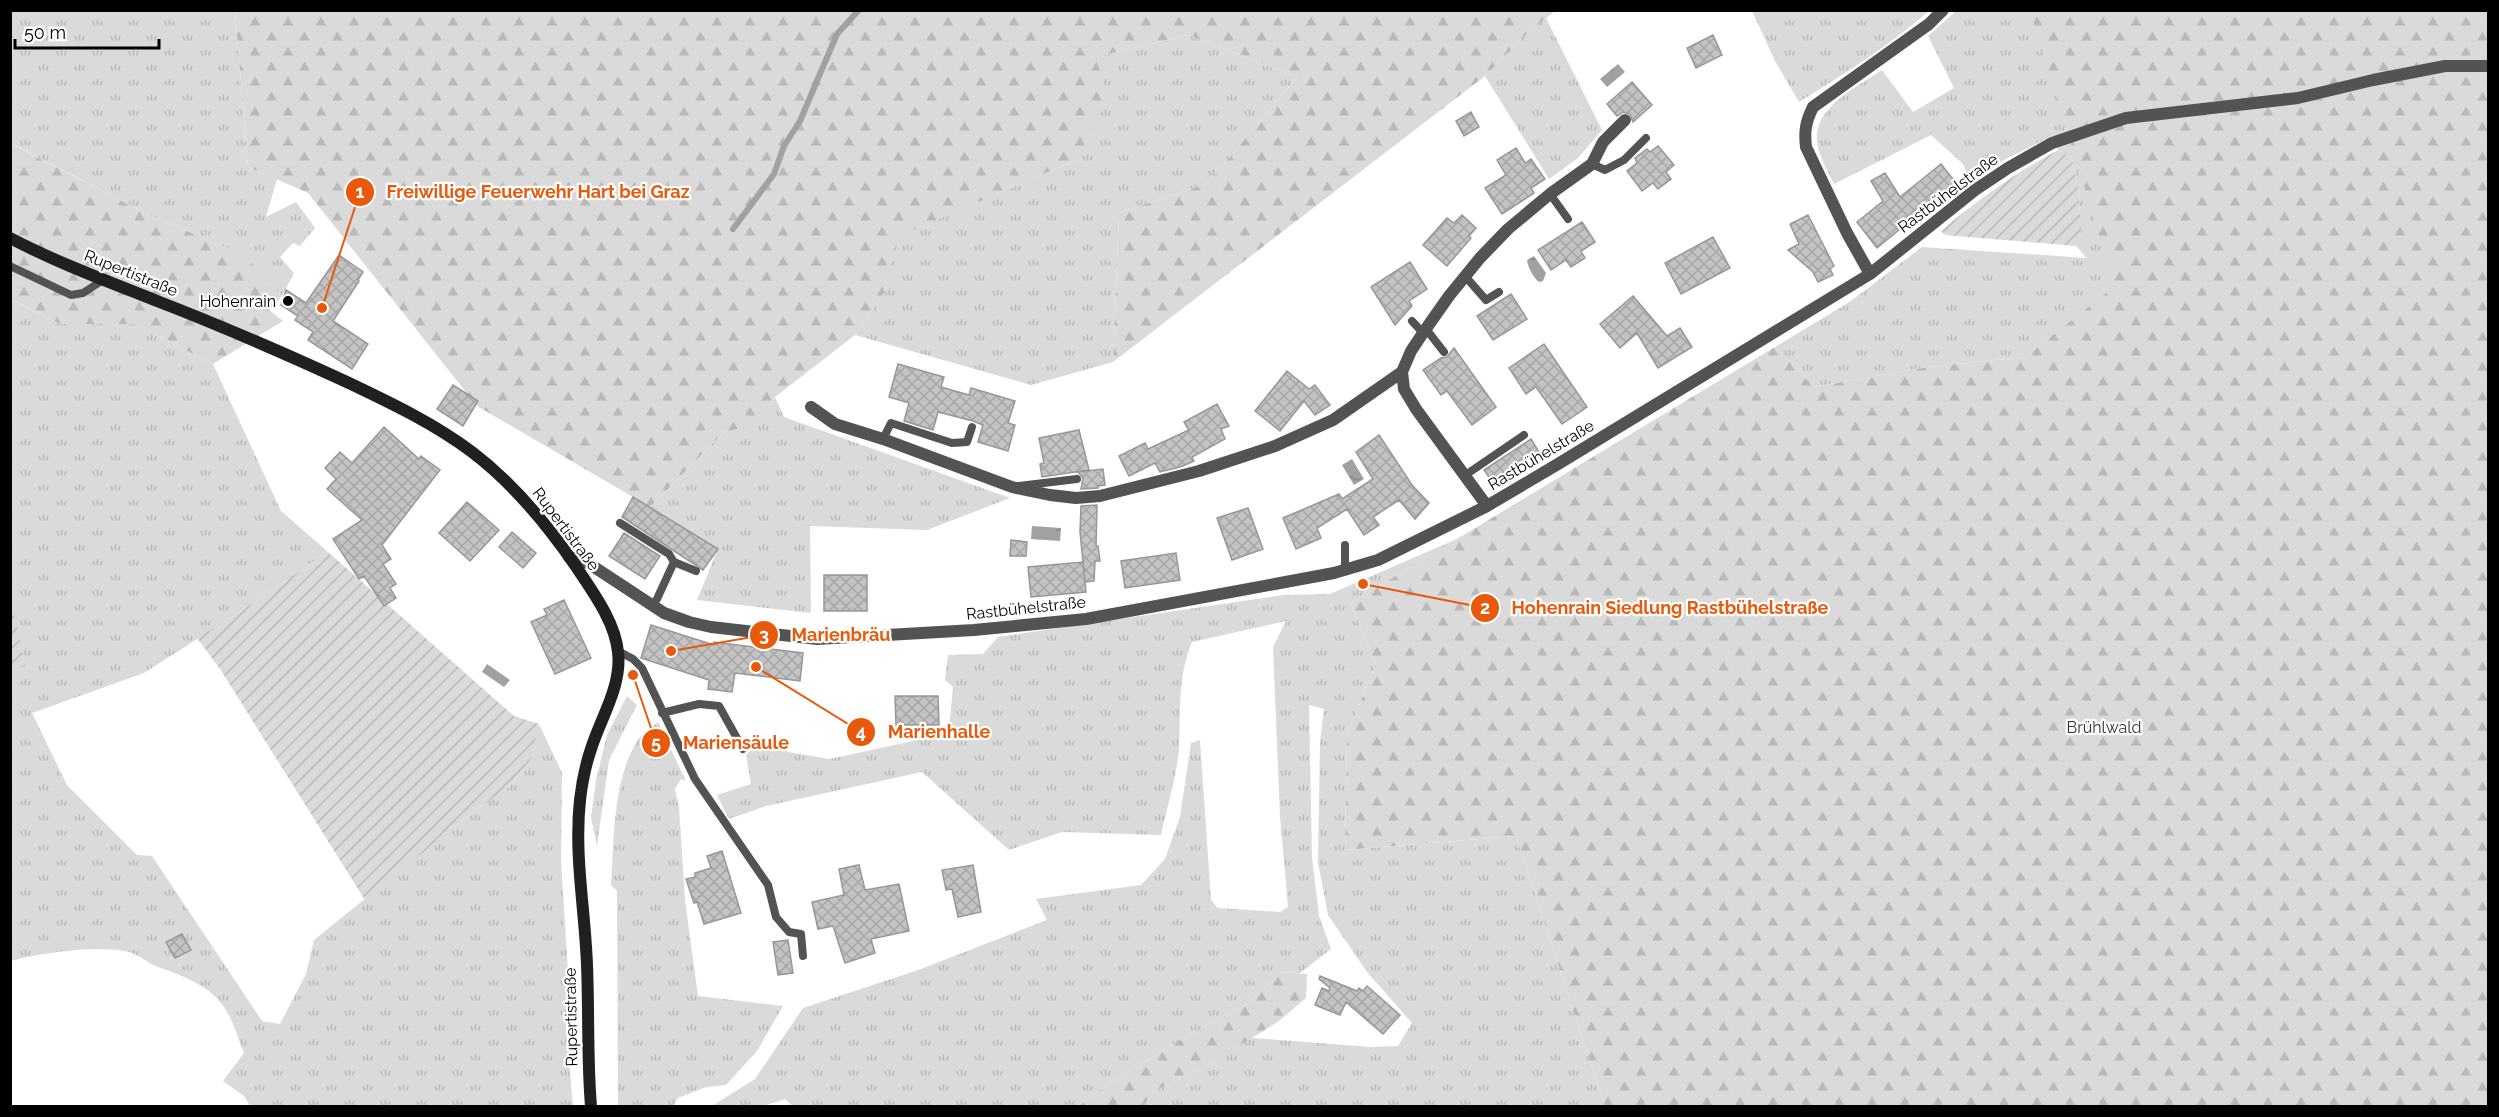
<svg xmlns="http://www.w3.org/2000/svg" width="2499" height="1117" font-family="Raleway,sans-serif">
<style>
.grass{fill:url(#grass-tufts)}
.forest{fill:url(#forest-firs)}
.garden{fill:url(#garden-furrows)}
.water{fill:url(#water-ripples)}
.lines{fill:none;stroke-linecap:round;stroke-linejoin:round}
.stream{stroke:#a1a1a1;stroke-width:6}
.building{fill:url(#building-cross-hatch);stroke:#979797;stroke-width:1.5}
.service{stroke:#535353;stroke-width:8}
.minor{stroke:#535353;stroke-width:12}
.secondary{stroke:#202020;stroke-width:12}
.poi-dot{fill:#000;stroke:#fff;stroke-width:2}
.labels{text-anchor:middle;dominant-baseline:central;stroke-width:4.5;stroke-linejoin:round;paint-order:stroke}
.street-label{font-size:16px;fill:#000;stroke:#fff}
.poi-label{font-size:16px;fill:#000;stroke:#fff;text-anchor:end}
.park-label{font-size:16px;fill:#313131;stroke:#fff}
.leader{fill:none;stroke:#e8590c;stroke-width:2}
.callout-dot{fill:#e8590c;stroke:#fff;stroke-width:2}
.mark-label{font-size:18px;text-anchor:middle;font-weight:bold;fill:#fff}
.callout-label{font-size:18px;text-anchor:middle;font-weight:bold;fill:#e8590c;stroke:#fff;stroke-width:4.5;stroke-linejoin:round;paint-order:stroke}
</style>
<defs>
<pattern id="grass-tufts" width="24" height="20" patternUnits="userSpaceOnUse" patternTransform="scale(1.5)"><rect width="24" height="20" fill="#dadada"/><path d="M3 7l-1-3M5 7V3M7 7l1-3M15 17l-1-3M17 17v-4M19 17l1-3" fill="none" stroke="#b9b9b9"/></pattern>
<pattern id="forest-firs" width="22" height="20" patternUnits="userSpaceOnUse" patternTransform="scale(1.5)"><rect width="22" height="20" fill="#dadada"/><path d="M5 1l3.5 6h-7zM16 11l3.5 6h-7z" fill="#b9b9b9"/></pattern>
<pattern id="garden-furrows" width="10" height="10" patternUnits="userSpaceOnUse" patternTransform="scale(1.5)"><rect width="10" height="10" fill="#dadada"/><path d="M-1 1l2-2M0 10L10 0M9 11l2-2" fill="none" stroke="#b9b9b9"/></pattern>
<pattern id="water-ripples" width="26" height="14" patternUnits="userSpaceOnUse" patternTransform="scale(1.5)"><rect width="26" height="14" fill="#a1a1a1"/><path d="M2 4q2-2 4 0t4 0M15 11q2-2 4 0t4 0" fill="none" stroke="#898989"/></pattern>
<pattern id="building-cross-hatch" width="8" height="8" patternUnits="userSpaceOnUse" patternTransform="scale(1.5)"><rect width="8" height="8" fill="#c3c3c3"/><path d="M0 0l8 8M0 8l8-8" fill="none" stroke="#a6a6a6"/></pattern>
</defs>
<rect width="100%" height="100%" fill="#fff"/>
<!-- grass -->
<path class="grass" d="M10 11H235L248 167 277 179 266 217 296 202 315 228 300 246 293 243 280 257 294 273 282 296 240 252 219 245 139 210 11 143Z
M1752 11H1929C1889 46 1844 74 1799 102L1775 61Z
M1956 11H2030L2033 14 2116 286 2025 357 1928 367 1814 387 1775 347 1851 301 1922 247 2087 258 2076 246 2081 237 2078 189 2072 158 2058 150 2054 135 2002 161 1971 185 1963 164 1931 135 1834 184C1829 174 1823 164 1820 154 1804 111 1853 90 1882 70L1913 112 1954 88 1928 36Z
M1546 18 1602 130 1578 158 1549 179 1485 76 1530 31Z
M1188 35 1297 77 1208 183 1119 213 1113 362 1031 385 855 335 884 293 898 236 1076 160 1094 57Z
M10 299 61 324H134L213 364 281 511 328 552 235 615 144 673 32 713 67 785 137 855 152 856 262 1021 280 1024 306 974 314 940 466 817 508 788 532 758 539 724 562 773 561 861 569 988 566 1027 573 1106H250L244 1096 223 1081 244 1053C238 1038 233 1020 224 1007 209 985 181 975 158 967 148 963 139 955 129 952 102 944 38 953 11 961Z
M775 397 784 417 1010 498 927 530 810 526 811 613 697 600 718 549 650 507 724 432 762 422Z
M1459 538 1351 603 1376 665 1347 734 1345 850 1516 836 1605 1106H1143L1153 1092 1213 1062 1252 1038 1371 1047 1398 1046 1412 1023 1367 972 1328 915 1318 862 1320 742 1324 709 1309 705 1312 857 1319 916 1331 949 1300 973 1282 972 1247 1004 1178 1041 1098 1091 1079 1106H792L785 1099 763 1106H712L755 1079 803 1008 921 969 1047 920 1036 899 1141 885 1165 859 1180 817 1191 743 1200 740 1211 900 1218 908 1280 912 1288 907 1280 816 1273 647 1286 621 1192 642C1177 680 1181 708 1179 748 1177 776 1167 807 1161 835L1062 832 1009 850 922 772 766 806 729 819 717 795 751 784 746 755 757 745 783 746 788 752 830 759 936 736 949 730 953 687 945 680 948 655 983 654 998 637 1284 595 1330 594Z
M627 696 637 705 609 760 597 846 591 818 596 780 607 735Z
M658 722 686 781 681 779 675 789 679 807 685 900 698 996 783 1006 757 1051 726 1085 706 1087 678 1098 673 1106H618L617 891 611 885C614 840 613 778 638 740 642 733 652 727 658 722Z"/>
<!-- forest -->
<path class="forest" d="M235 11H1555L1530 31 1485 76 1113 362 1119 213 1208 183 1297 77 1188 35 1095 57 1109 97 1076 160 899 236 884 293 855 335 775 397 762 423 724 432 650 507 477 406 308 193 248 167Z
M2030 11H2488V1106H1605L1516 836 1345 850 1347 734 1376 665 1351 603 1775 347 1814 387 1928 367 2025 357 2115 286Z
M10 143 139 210 219 245 241 252 282 296 269 310 283 321 213 364 134 324H61L11 299Z
M1282 972 1307 974 1306 998 1279 1021 1215 1061 1153 1092 1143 1106H1079L1098 1091 1178 1041 1247 1004Z"/>
<!-- garden -->
<path class="garden" d="M2058 150 2072 158 2078 189 2082 238 2076 246 1945 235 1941 231C1978 200 2015 173 2058 150Z
M328 552 514 716 539 724 532 758 508 788 466 817 365 900 220 669 197 638 235 615Z
M11 600 25 666 11 672H10Z"/>
<!-- water -->
<path class="water" d="M1618 64 1625 72 1607 87 1600 79Z
M1534 256 1546 273 1543 281 1539 282C1533 277 1528 268 1527 260Z
M1352 459 1364 479 1354 485 1342 465Z
M1032 526 1061 528 1060 541 1031 539Z
M487 664 510 680 504 687 482 672Z"/>
<g class="lines">
<!-- stream -->
<path class="stream" d="M733 229 774 174 784 146 800 121 837 34 859 10"/>
</g>
<!-- building -->
<path class="building" d="M1713 35 1722 55 1696 68 1687 48Z
M1632 82 1652 105 1633 122 1630 114 1623 112 1617 116 1607 104Z
M1471 112 1479 127 1464 136 1456 121Z
M1658 146 1674 165 1666 172 1671 179 1658 189 1653 183 1642 191 1627 171 1637 163 1635 158 1647 149 1650 152Z
M1516 148 1525 163 1531 159 1545 179 1531 188 1534 193 1502 214 1485 188 1506 175 1497 160Z
M1941 164 1956 183 1877 248 1857 222 1883 201 1871 181 1885 173 1900 197Z
M1462 215 1476 228 1469 236 1471 238 1447 266 1423 245 1447 218 1454 223Z
M1808 215 1834 266 1830 269 1833 275 1818 282 1813 272 1788 250 1799 244 1790 224Z
M1582 222 1595 242 1581 251 1585 258 1571 267 1566 260 1551 270 1538 250Z
M1713 237 1730 268 1681 294 1665 263Z
M339 255 363 272 358 280 359 281 333 321 368 344 352 369 308 340 313 332 295 320 298 316 281 305 286 290 306 303Z
M1410 262 1427 289 1409 301 1412 306 1395 325 1371 287Z
M1511 294 1527 319 1493 340 1477 316Z
M1633 296 1667 336 1680 328 1692 347 1658 368 1637 333 1620 348 1600 324Z
M1544 344 1587 407 1562 424 1536 387 1526 394 1509 368Z
M1454 348 1496 407 1472 425 1447 391 1441 395 1423 370 1441 358 1447 357Z
M898 364 944 377 941 387 969 395 971 388 1015 401 1008 423 1015 425 1008 451 978 442 983 425 973 421 938 412 933 430 904 421 909 403 889 397Z
M1287 371 1309 389 1315 385 1330 405 1315 415 1304 401 1280 431 1255 411Z
M453 385 478 401 463 426 437 409Z
M1217 404 1229 426 1221 429 1225 439 1192 457 1194 461 1180 467 1160 472 1155 463 1129 476 1119 456 1145 443 1148 449 1189 430 1184 422Z
M384 427 419 459 421 456 440 470 382 545 391 559 383 564 396 584 390 588 396 598 384 606 364 576 359 579 333 539 362 520 327 489 336 479 325 468 340 452 352 463Z
M1079 430 1089 470 1042 477 1040 464 1044 463 1039 438Z
M1379 435 1412 485 1429 503 1415 519 1399 500 1373 517 1379 525 1364 535 1347 509 1317 528 1321 538 1296 549 1283 518 1339 494 1342 499 1373 479 1356 452Z
M1531 439 1539 452 1493 483 1484 470Z
M1103 469 1105 485 1098 486V488L1081 489 1083 478 1078 472Z
M633 497 718 549 703 570 622 517Z
M467 502 499 530 470 561 439 533Z
M1097 505 1096 546H1098L1100 561H1095L1094 581 1085 582 1080 532 1081 506Z
M1248 508 1263 549 1232 560 1217 518Z
M512 532 536 553 523 568 499 547Z
M624 533 660 556 645 579 609 556Z
M1011 540 1027 542 1026 556H1010Z
M1176 553 1180 580 1125 588 1121 561Z
M1083 562 1086 592 1031 597 1028 567Z
M824 575H867V611H824Z
M564 600 591 658 555 674 531 622 547 615 544 609Z
M651 625 714 645V642L803 653 800 681 735 673 732 692 708 689 709 680 641 658Z
M895 696H938L939 725H896Z
M722 851 741 913 704 924 697 902 694 903 686 879 695 877V873L711 868 707 856Z
M859 865 865 890 899 884 909 931 871 939 875 953 845 963 833 926 818 929 812 902 844 895 839 869Z
M973 865 981 912 958 917 952 889 946 890 942 870Z
M182 934 191 950 175 958 166 942Z
M788 940 793 973 778 975 773 942Z
M1320 976 1357 991 1359 988 1363 991 1367 986 1400 1015 1383 1034 1346 1002 1340 1015 1315 1005 1322 988 1329 991 1330 988 1319 979Z"/>
<g class="lines">
<!-- service -->
<path class="service" d="M1592 164 1605 170 1624 160 1646 138
M1550 194 1568 219
M10 266 71 295 83 293 103 280
M1465 276 1486 300 1499 292
M1412 321 1423 333
M1426 329 1444 352
M883 439 891 423 952 443 967 442 972 427
M1464 476 1524 435
M1019 486 1077 479
M620 523 669 554 674 562 657 599 652 605
M674 562 696 571
M1345 570V545
M618 651 633 659 642 668 695 779 768 885 776 917 789 932 801 934 803 956
M662 713 699 704 719 706 743 749"/>
<!-- minor -->
<path class="minor" d="M1870 274 1847 233 1806 147C1804 131 1806 121 1813 107L1929 24 1943 10
M811 407 835 424 883 439 1012 487 1050 495 1076 498 1100 496 1199 471 1275 446 1333 420 1402 372
M1487 506 1416 409 1404 389 1402 372 1411 351 1423 333 1449 296 1480 258 1508 229 1550 194 1592 164 1603 142 1625 120
M569 557 588 563 664 613 689 622 711 627 817 639 974 630 1086 619 1334 573 1378 560 1487 506 1558 464 1870 274 1975 190 2008 168 2052 143 2126 118 2298 98 2373 80 2445 66H2488"/>
<!-- secondary -->
<path class="secondary" d="M10 238C58 263 107 281 157 301 222 326 286 354 349 383 391 403 435 424 472 452 513 483 546 523 575 565 592 591 615 621 618 652 622 685 602 716 592 746 586 763 582 782 580 800 574 855 585 910 587 965 589 1013 587 1059 591 1106"/>
</g>
<!-- markers -->
<circle class="poi-dot" cx="288" cy="301" r="6"/>
<g class="labels">
<!-- street labels -->
<g class="street-label">
<text transform="translate(1948 193) rotate(-37)">Rastbühelstraße</text>
<text transform="translate(131 273) rotate(22)">Rupertistraße</text>
<text transform="translate(1541 455) rotate(-31)">Rastbühelstraße</text>
<text transform="translate(566 529) rotate(53)">Rupertistraße</text>
<text transform="translate(1026 608) rotate(-6)">Rastbühelstraße</text>
<text transform="translate(571 1017) rotate(-91)">Rupertistraße</text>
</g>
<!-- poi labels -->
<g class="poi-label">
<text x="276" y="301">Hohenrain</text>
</g>
<!-- park labels -->
<g class="park-label">
<text x="2104" y="727">Brühlwald</text>
</g>
</g>
<!-- callouts -->
<path class="leader" d="M322 308L360 192M1363 584L1485 608M671 651L764 635M756 667L861 732M633 675L656 743"/>
<g class="callout-dot">
<circle cx="322" cy="308" r="6"/>
<circle cx="1363" cy="584" r="6"/>
<circle cx="671" cy="651" r="6"/>
<circle cx="756" cy="667" r="6"/>
<circle cx="633" cy="675" r="6"/>
<circle cx="360" cy="192" r="15"/>
<circle cx="1485" cy="608" r="15"/>
<circle cx="764" cy="635" r="15"/>
<circle cx="861" cy="732" r="15"/>
<circle cx="656" cy="743" r="15"/>
</g>
<g class="mark-label">
<text x="360" y="198">1</text>
<text x="1485" y="614">2</text>
<text x="764" y="641">3</text>
<text x="861" y="738">4</text>
<text x="656" y="749">5</text>
</g>
<g class="callout-label">
<text x="538" y="198">Freiwillige Feuerwehr Hart bei Graz</text>
<text x="1670" y="614">Hohenrain Siedlung Rastbühelstraße</text>
<text x="841" y="641">Marienbräu</text>
<text x="939" y="738">Marienhalle</text>
<text x="736" y="749">Mariensäule</text>
</g>
<!-- border -->
<rect width="2499" height="1117" fill="none" stroke="#000000" stroke-width="24"/>
<!-- scale -->
<path d="M15 39v9h144v-9" fill="none" stroke="#000000" stroke-width="3"/>
<text x="24" y="39" font-size="18" fill="#000000" stroke="#ffffff" stroke-width="4.5" paint-order="stroke">50 m</text>
</svg>
